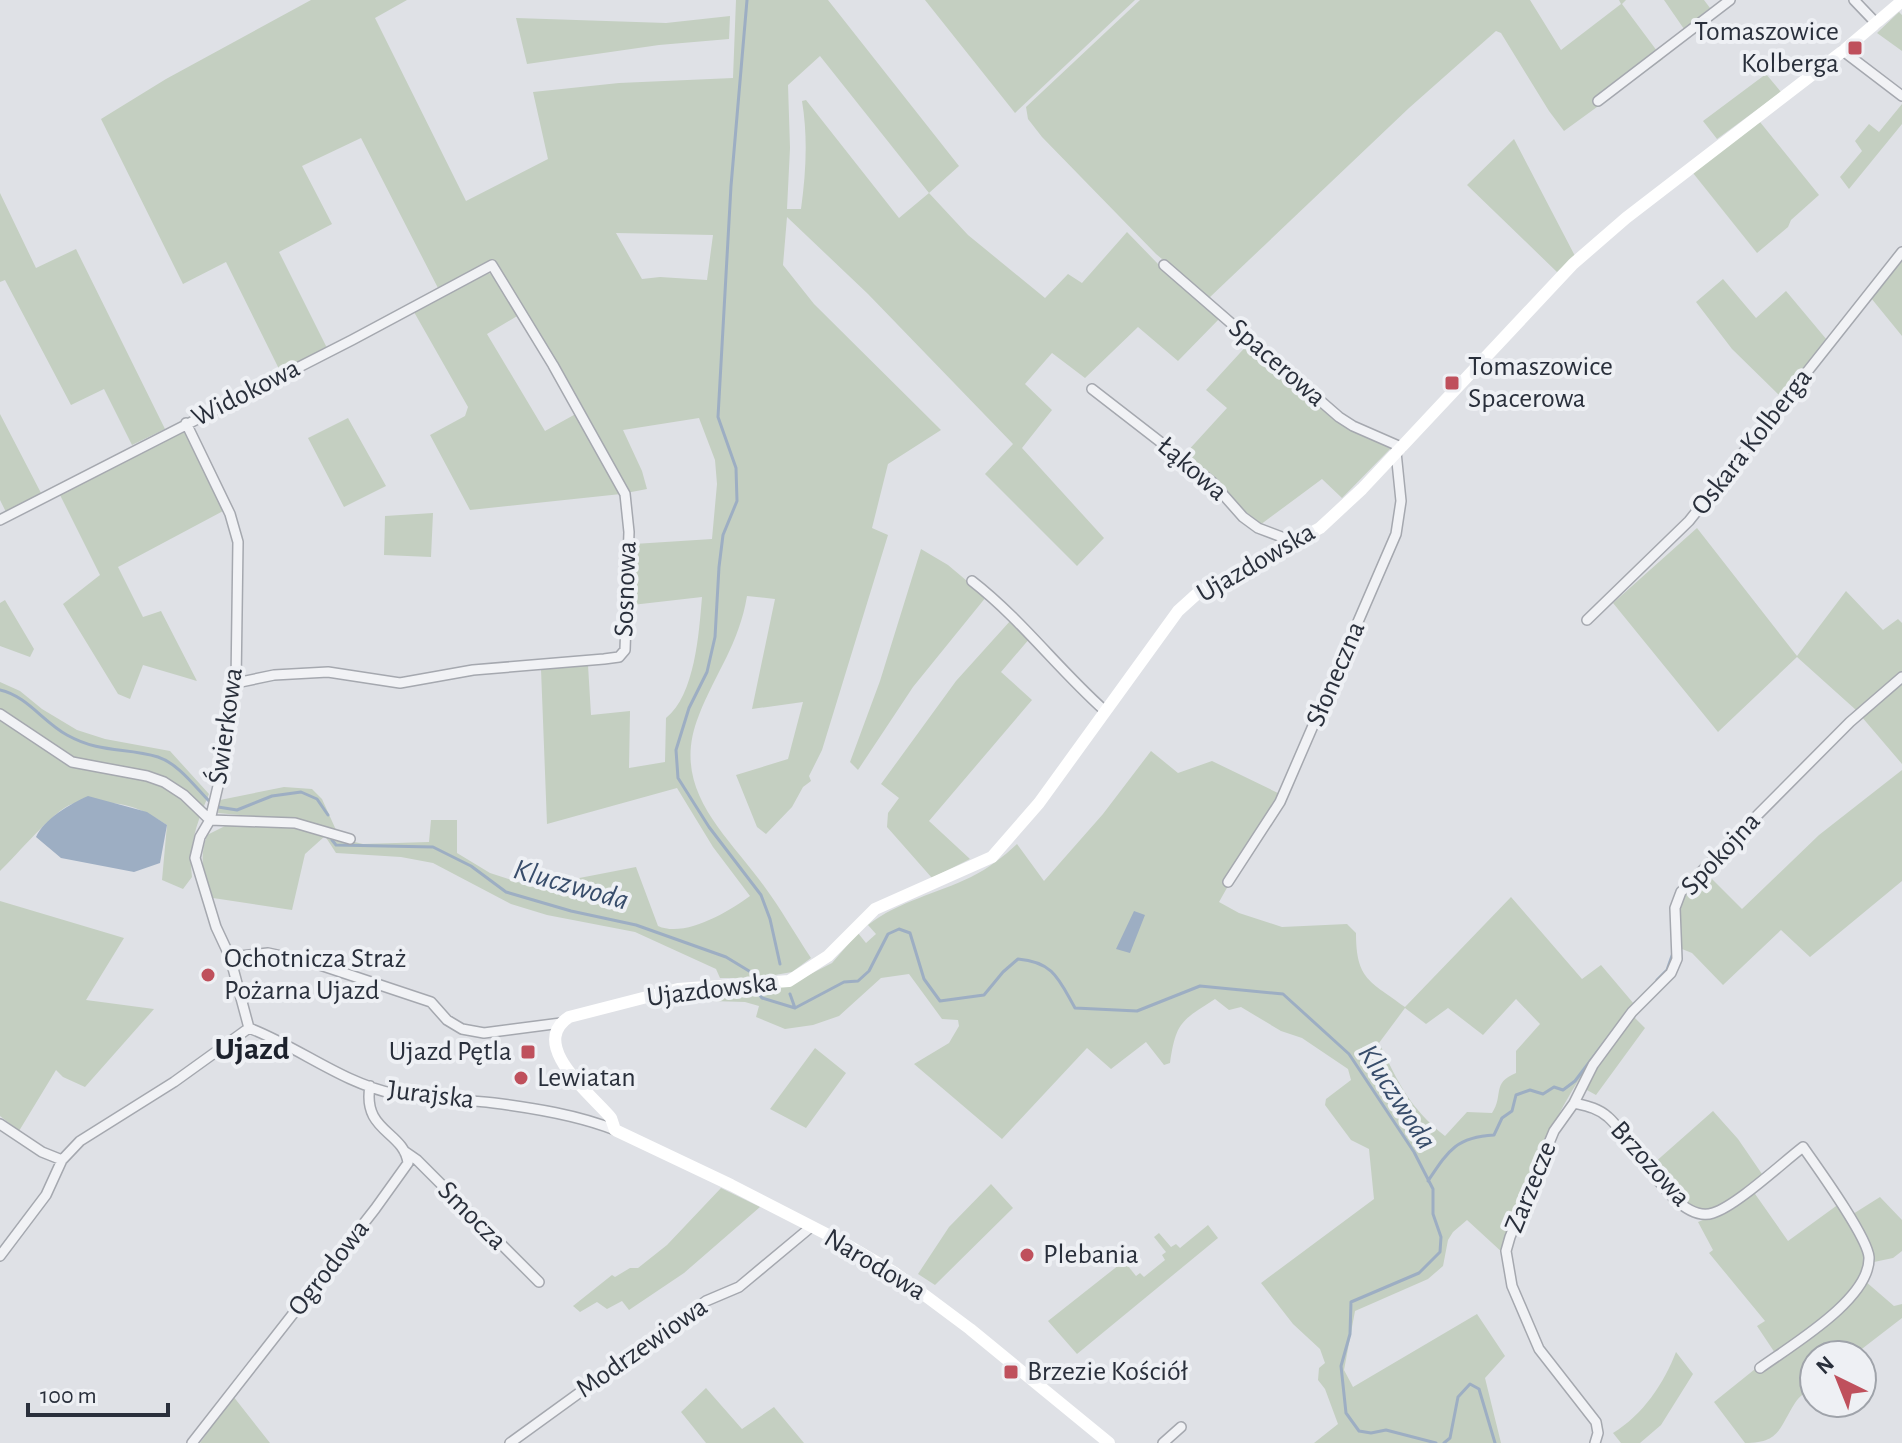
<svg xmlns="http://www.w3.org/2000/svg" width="1902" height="1443" font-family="'Alegreya Sans',sans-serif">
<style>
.green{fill:#c4cfc1;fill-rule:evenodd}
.water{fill:#9daec3}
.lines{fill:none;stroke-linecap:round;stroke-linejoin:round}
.stream{stroke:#9daec3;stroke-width:3}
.street-casing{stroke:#a5a8af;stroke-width:12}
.street{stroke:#f1f2f5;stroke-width:9}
.secondary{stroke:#fff;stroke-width:12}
.poi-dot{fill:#bf505c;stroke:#eef0f4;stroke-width:3}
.labels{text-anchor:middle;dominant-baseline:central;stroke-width:8;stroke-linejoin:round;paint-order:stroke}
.poi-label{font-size:28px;fill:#292f3b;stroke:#eef0f4;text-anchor:start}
.street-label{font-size:28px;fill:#292f3b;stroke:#eef0f4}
.water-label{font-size:30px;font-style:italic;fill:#384d6b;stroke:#eef0f4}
.quarter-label{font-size:32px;font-weight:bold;fill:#1c212c;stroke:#eef0f4}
</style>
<rect width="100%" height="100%" fill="#dfe1e6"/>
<!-- green -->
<path class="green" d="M311 0H407L375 18 466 201 548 159 533 92 619 83 733 78 736 0H828L959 166 929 193 968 235 1045 298 1068 274 1082 283 1127 232 1159 265 1220 318 1178 361 1138 327 1085 378 1052 353 1025 384 1052 410 1022 448 1104 538 1077 566 985 474 1013 444 868 294 787 217 783 265 814 304 941 430 888 464 872 528 888 535 822 750 809 776 811 781 803 787 792 807 766 834 757 827 736 775 788 759 803 702 752 709 775 599 747 596C739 644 716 672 699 715 669 789 725 832 764 886 781 909 795 934 811 958L792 972 758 978 757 972 750 978H720L716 969 635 932 547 915 511 904 433 863 401 857 336 853 325 836 305 854 292 910 213 898C204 872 198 862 207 835L229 824 276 823 363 844 429 842 431 820H457V853L490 873 533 887 636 867 658 926C685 938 728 912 750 896L713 847 677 788 547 824 541 669 588 665 591 715 630 711 629 768 665 762 666 718C695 695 699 633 702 597L632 605 634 544 712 539 717 484 715 460 699 418 623 430 642 471 647 489 621 494 470 510 430 435 465 416 468 407 414 312 489 273 494 276 519 315 487 334 545 431 581 411 493 263 438 288 361 138 302 166 332 224 279 252 327 348 280 371 226 262 183 284 101 119 166 79ZM820 56 929 193 899 218 806 100 802 101C808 137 806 173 801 209H787L790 148 788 85ZM616 233 713 235 707 280 660 277 642 279Z
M925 0H1135L1015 113Z
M1140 0H1530L1561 50 1621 4 1619 0H1626L1622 4 1663 59 1564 131 1549 111 1501 33 1496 31 1409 108 1209 298 1156 254 1042 137 1028 119 1026 107Z
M1664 0H1704L1710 8 1684 29Z
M1899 12 1902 15V51L1877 33Z
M730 16 729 39 659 45 527 64 516 18 666 23Z
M1766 74 1781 92 1717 139 1703 121Z
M1902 104V124L1849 189 1840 177 1862 151 1855 141 1869 124 1879 132Z
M1760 122 1819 195 1791 220 1788 227 1757 253 1693 173Z
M1514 139 1575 256 1557 272 1467 185Z
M0 193 36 268 76 249 165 429 132 445 104 389 71 405 5 280 0 282Z
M1902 258V336L1871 298Z
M1723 279 1756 318 1786 291 1827 340 1782 398 1732 349 1696 302Z
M1250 342 1338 420 1392 447 1342 498 1322 479 1260 525 1185 454 1227 408 1206 390Z
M0 414 41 493 6 512 0 500Z
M348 418 386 486 344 507 308 438Z
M185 430 225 510 118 567 143 617 161 611 197 681 143 665 130 699 118 694 63 604 100 575 59 493Z
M433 513 431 557 384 555 385 516Z
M1697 528 1797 656 1846 591 1883 630 1898 619 1902 623V671L1856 710 1797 657 1718 732 1613 603Z
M921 549 948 565 986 597 913 687 858 770 850 762 880 681Z
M5 600 34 649 30 657 0 646V603Z
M1011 620 1030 638 1001 672 1032 700 929 821 970 859 932 878 887 827 888 813 899 798 881 784 956 681Z
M1902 681V764L1861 716Z
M0 682 20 691 42 709 77 730 105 739 170 751 209 794C197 822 188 847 192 877L183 889 162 880 167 825C140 807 123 801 91 803 86 803 78 802 72 804 55 809 16 856 0 871Z
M1151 751 1178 773 1212 761 1280 794 1219 902 1239 913 1282 927 1347 924 1356 933C1356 980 1370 981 1405 1007L1511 897 1582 979 1601 965 1634 1004C1600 1045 1570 1089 1547 1138 1529 1175 1518 1216 1504 1254L1467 1220 1453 1232 1448 1240 1443 1266 1428 1279 1355 1311 1344 1370 1353 1387 1477 1314 1505 1356 1485 1378 1501 1443H1314L1338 1424 1325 1389 1318 1380 1319 1368 1325 1363 1320 1349 1293 1324 1261 1283 1374 1199 1369 1149 1351 1140 1325 1105 1326 1099 1351 1080 1348 1069 1302 1038 1281 1031 1241 1007 1229 1010 1215 999C1181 1021 1176 1022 1170 1063L1164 1065 1146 1042 1111 1069 1087 1048 1002 1139 914 1064 949 1043 959 1026 958 1020 942 1019 909 974 881 978 839 1016 813 1025 785 1029 756 1017 759 1006 745 1002 678 1000 791 984 832 963 858 933 866 943 876 934 868 925C899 901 936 894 971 877 989 868 1003 857 1017 844L1044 881 1103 814ZM1516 999 1540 1024 1516 1051V1073C1491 1083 1504 1096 1492 1113L1467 1112 1445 1136C1409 1107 1399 1084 1379 1043L1405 1008 1426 1024 1448 1008 1483 1035Z
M1902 770V881L1810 957 1781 930 1723 985 1692 953 1682 949C1678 907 1672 903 1705 872L1742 909 1819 835Z
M284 787 312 789 322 799 336 830 285 819 218 813 220 800Z
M0 901 124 938 86 1000 154 1009 85 1087 63 1077 56 1070 19 1131 0 1116Z
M1633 1016 1645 1028 1596 1095 1585 1089 1589 1078Z
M815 1048 846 1073 806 1128 770 1109Z
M1713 1111 1738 1139 1762 1174 1717 1209 1699 1212 1678 1200 1653 1164Z
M991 1184 1013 1208 935 1285 918 1274 949 1227Z
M721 1188 760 1207 684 1273 629 1310 622 1301 607 1309 597 1302 580 1312 573 1306 612 1275 615 1277 630 1268H638L667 1245Z
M1753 1191 1788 1241 1843 1201 1853 1214 1880 1197 1902 1220V1251L1893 1258 1874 1262 1865 1281 1894 1306 1902 1304V1318L1854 1355H1814V1386C1808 1391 1799 1396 1795 1403 1779 1428 1780 1443 1745 1443L1714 1402 1775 1353 1757 1326 1765 1321 1709 1253 1713 1250 1698 1222 1724 1211Z
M1208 1225 1218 1238 1077 1354 1048 1321 1124 1261 1136 1276 1140 1273 1144 1277 1165 1260 1162 1255 1166 1252 1154 1237 1159 1233 1171 1247 1176 1244 1180 1248Z
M1676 1352 1693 1374 1661 1425 1640 1443H1621L1613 1433C1643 1415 1664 1383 1676 1352Z
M706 1388 742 1429 774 1407 804 1443H706L681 1412Z
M233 1396 270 1443H200Z"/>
<!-- water -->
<path class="water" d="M88 796 147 812 167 825 160 863 134 872 61 858 36 837C44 819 70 804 88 796Z
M1134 911 1145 915 1130 953 1116 949Z"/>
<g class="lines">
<!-- stream -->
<path class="stream" d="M747 0 731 186 718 417 736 468 737 501 723 535 719 567 715 637 707 672 689 708 676 750 678 778 709 827 761 895 770 919 780 964
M0 690C27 696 43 722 67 735 101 754 126 747 158 757 179 764 195 787 210 802
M218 807 237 810 272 796 301 792 317 799 328 815
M332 840 336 845 433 847 471 866 506 892 571 911 636 925 726 957 754 974
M1657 980 1667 970 1673 953
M754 987 762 998 795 1008 844 982 858 981 869 971 888 934 899 929 910 933 924 979 940 1001 984 995 1003 972 1018 959C1054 962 1059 980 1075 1008L1137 1011 1200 986 1283 994 1349 1054 1414 1152 1433 1189V1214L1441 1237 1440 1252 1419 1273 1351 1302 1350 1334 1341 1366 1346 1413 1359 1431 1371 1433 1386 1430 1436 1443
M790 994 795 1008
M1428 1181C1448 1151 1456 1137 1494 1135L1502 1118 1512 1111 1516 1095 1530 1090 1543 1094 1554 1087 1563 1090 1575 1081 1613 1031
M1444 1443 1450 1438 1458 1397 1470 1384 1479 1389 1495 1443"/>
<!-- street casing -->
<g class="street-casing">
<path id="street" d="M1854 0 1876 23
M1843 51 1902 96
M1598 101 1730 0
M1164 265 1339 417 1353 426 1401 447
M1092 389 1212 482 1243 517 1258 528 1295 542
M186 423 230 514 238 542 236 683 218 786 210 820 200 837 195 858 216 927 230 957 249 1028
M0 520 352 340 492 265 553 365 625 494 629 532 625 650 619 657 604 659 473 670 400 683 328 672 274 675 236 683
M972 581C1021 619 1058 669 1104 710
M1587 620 1689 521 1902 252
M0 714 72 762 147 776 164 782 184 795 210 820 295 823 350 839
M1228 882 1280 802 1396 534 1401 501 1396 452
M230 957 268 953 314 963 431 1002 447 1020 462 1029 484 1033 561 1023
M249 1028C299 1047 342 1083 395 1094 428 1101 461 1099 494 1103 533 1108 578 1115 615 1130
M1574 1103C1587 1106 1598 1108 1608 1117 1634 1139 1675 1226 1713 1213 1736 1206 1781 1164 1803 1147 1817 1167 1867 1236 1869 1257 1871 1299 1790 1346 1760 1368
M0 1124 42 1152 62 1160
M404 1151 417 1160 539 1282
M0 1256 46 1195 62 1160 80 1141 174 1082 249 1028
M192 1443 375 1209 408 1163C404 1131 362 1132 370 1086
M510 1443 706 1301 739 1287 811 1227
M1163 1443 1181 1427
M1595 1443 1598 1433 1596 1422 1539 1349 1512 1286 1506 1251 1510 1237 1554 1131 1574 1103 1593 1065 1632 1012 1671 973 1677 959 1675 908 1681 892 1850 722 1902 677"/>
</g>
<!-- street -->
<use href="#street" class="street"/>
<!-- secondary -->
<path class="secondary" d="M1109 1443 970 1329 895 1273 842 1242 731 1185 615 1130 611 1118C593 1096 527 1045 569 1017L678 989 789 981 828 956 875 909 992 857 1039 803 1178 611 1199 592 1320 528 1362 489 1573 264 1626 218 1843 51 1902 1"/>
</g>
<!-- markers -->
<g class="poi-dot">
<rect x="1847" y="40" width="16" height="16" rx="4"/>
<rect x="1444" y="375" width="16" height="16" rx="4"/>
<circle cx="208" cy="975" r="8"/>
<rect x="520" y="1044" width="16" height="16" rx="4"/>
<circle cx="521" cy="1078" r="8"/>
<circle cx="1027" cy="1255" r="8"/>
<rect x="1003" y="1364" width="16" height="16" rx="4"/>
</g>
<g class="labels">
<!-- poi labels -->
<g class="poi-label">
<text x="1839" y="32" text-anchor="end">Tomaszowice<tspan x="1839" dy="32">Kolberga</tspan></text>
<text x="1468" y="367">Tomaszowice<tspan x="1468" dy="32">Spacerowa</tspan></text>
<text x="224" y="959">Ochotnicza Straż<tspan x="224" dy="32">Pożarna Ujazd</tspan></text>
<text x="512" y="1052" text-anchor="end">Ujazd Pętla</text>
<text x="537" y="1078">Lewiatan</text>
<text x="1043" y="1255">Plebania</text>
<text x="1027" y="1372">Brzezie Kościół</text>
</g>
<!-- street labels -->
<g class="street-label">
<text transform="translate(1277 363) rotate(41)">Spacerowa</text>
<text transform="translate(246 393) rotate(-27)">Widokowa</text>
<text transform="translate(1752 442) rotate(-52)">Oskara Kolberga</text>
<text transform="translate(1192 469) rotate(41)">Łąkowa</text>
<text transform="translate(1256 563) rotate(-30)">Ujazdowska</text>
<text transform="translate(626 589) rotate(-88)">Sosnowa</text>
<text transform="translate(1336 674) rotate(-67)">Słoneczna</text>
<text transform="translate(226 726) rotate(-82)">Świerkowa</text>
<text transform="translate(1721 854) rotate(-47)">Spokojna</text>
<text transform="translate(712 990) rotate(-7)">Ujazdowska</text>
<text transform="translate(431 1095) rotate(7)">Jurajska</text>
<text transform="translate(1650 1164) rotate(48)">Brzozowa</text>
<text transform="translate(1531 1187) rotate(-68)">Zarzecze</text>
<text transform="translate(472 1216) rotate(45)">Smocza</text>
<text transform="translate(875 1265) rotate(31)">Narodowa</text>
<text transform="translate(329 1268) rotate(-52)">Ogrodowa</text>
<text transform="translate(642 1348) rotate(-35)">Modrzewiowa</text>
</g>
<!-- water labels -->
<g class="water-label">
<text transform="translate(571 885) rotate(16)">Kluczwoda</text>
<text transform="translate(1397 1097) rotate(57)">Kluczwoda</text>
</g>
<!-- quarter labels -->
<g class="quarter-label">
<text x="252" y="1049">Ujazd</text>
</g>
</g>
<!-- north arrow -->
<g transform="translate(1838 1379) rotate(317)"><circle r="38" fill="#eef0f4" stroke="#9fa3aa" stroke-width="2"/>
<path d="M0-6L14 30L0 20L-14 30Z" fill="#bf505c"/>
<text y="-12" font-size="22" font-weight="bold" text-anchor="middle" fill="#292f3b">N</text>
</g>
<!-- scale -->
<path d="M28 1403v12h140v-12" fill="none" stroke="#292f3b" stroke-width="4"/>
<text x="40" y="1403" font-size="24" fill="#292f3b" stroke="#eef0f4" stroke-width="6" paint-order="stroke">100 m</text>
</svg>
